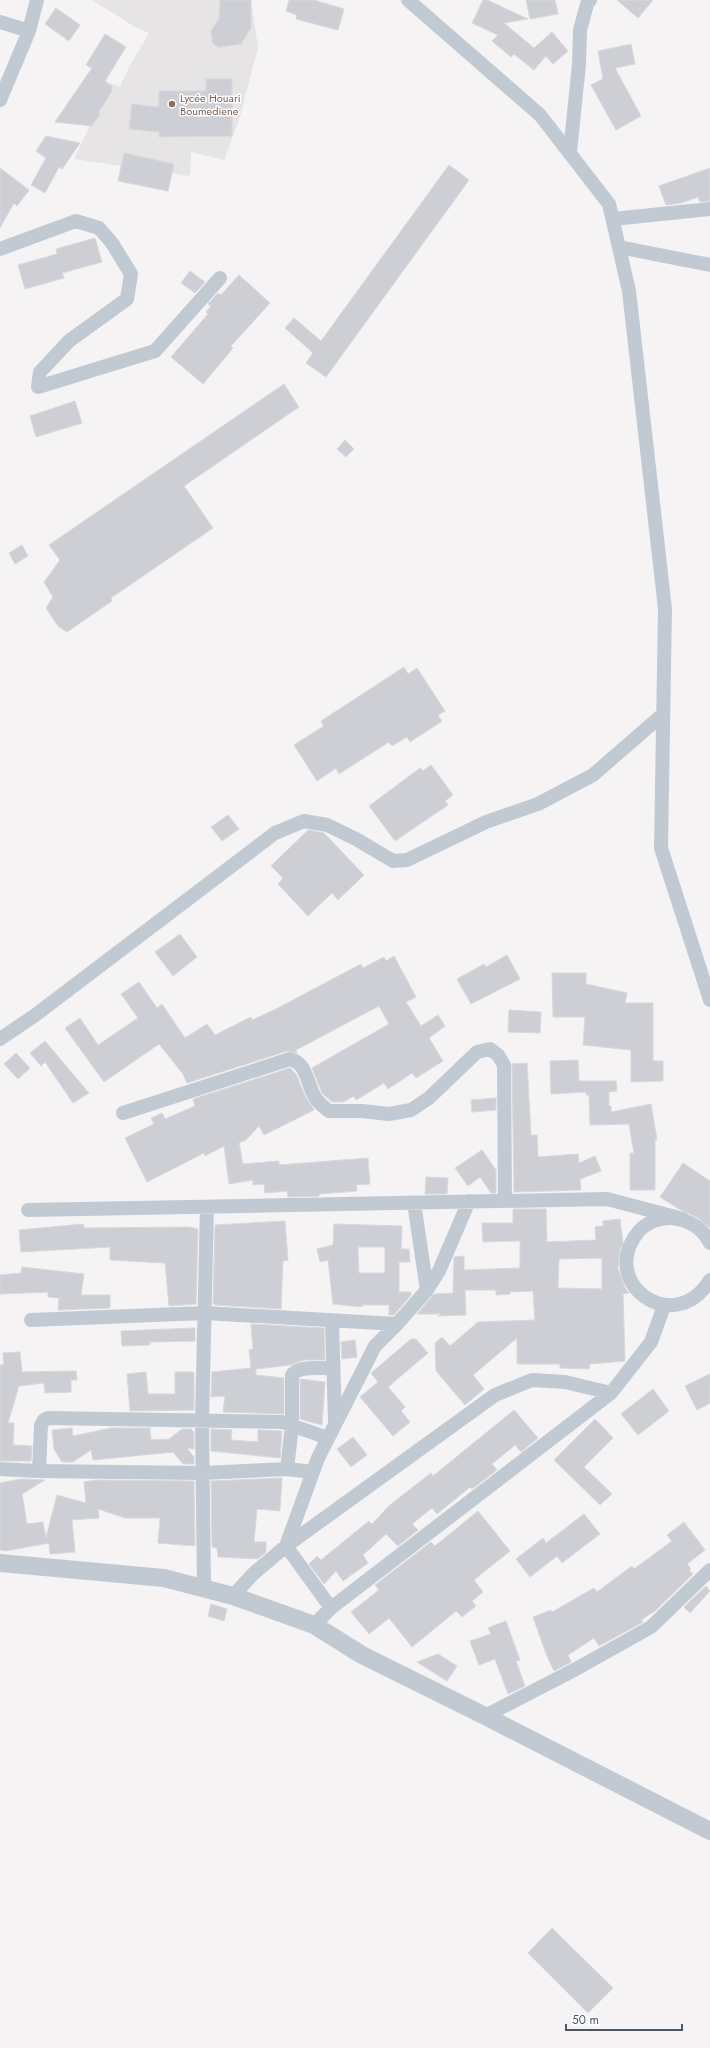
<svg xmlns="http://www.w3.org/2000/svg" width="710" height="2048" font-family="Jost,sans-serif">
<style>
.education{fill:#e6e4e5}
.building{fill:#cdcfd5;stroke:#d7d9de;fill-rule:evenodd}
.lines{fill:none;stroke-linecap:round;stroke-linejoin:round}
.minor{stroke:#c1cad2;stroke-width:14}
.tertiary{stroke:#c1cad2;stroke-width:18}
.education-dot{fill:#8d6e63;stroke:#fff;stroke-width:1.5}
.labels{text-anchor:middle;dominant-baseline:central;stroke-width:3;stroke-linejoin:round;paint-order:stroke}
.education-label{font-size:11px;fill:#785e54;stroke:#fff;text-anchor:start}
</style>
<rect width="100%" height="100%" fill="#f5f3f3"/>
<!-- education -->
<path class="education" d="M92 0H251L258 48 239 120 224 160 191 152 190 176 74 159 110 83 120 87 129 67 149 33 135 27Z"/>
<!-- building -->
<path class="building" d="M220 0H251V28L241 44 219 47 213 44 211 31 219 19Z
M289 0H314L344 9 338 30 296 19 297 15 286 11Z
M483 0H487L528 19 504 23 534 48 552 32 568 51 553 64 546 56 534 70 514 54 511 57 492 41 498 35 472 23Z
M526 0H555L558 14 530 19Z
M617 0H653L638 18Z
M56 8 80 25 69 41 45 24Z
M105 34 126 47 105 81 112 86V91L98 113 100 114 92 126 55 122 92 68 86 65Z
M631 44 635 64 615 68 641 116 616 130 591 85 603 79 598 51Z
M206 79H232V136L159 137V132L129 129 132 104 159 107V91H206Z
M46 136 80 143 62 169 59 167 45 193 31 185 46 158 36 151Z
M124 153 174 164 168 191 118 181Z
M449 165 469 180 326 377 306 363 313 353 285 328 294 318 321 341Z
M0 168 29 190 17 206 14 203 0 228Z
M710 168V201L700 202 698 197 681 203 666 205 659 186Z
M95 238 102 262 62 273 64 278 25 289 18 265 57 254 56 249Z
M190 271 205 282 195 293 181 283Z
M239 275 270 303 231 346 233 348 203 384 171 357 208 314 206 312 211 306 208 304 218 293 221 295Z
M284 384 299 407 184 486 213 528 111 598 112 601 67 632 58 626 46 608 53 597 44 582 60 560 49 545Z
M75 401 82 423 36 437 30 416Z
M345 440 354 449 346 457 337 449Z
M22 545 28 556 15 564 9 553Z
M404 667 408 674 417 668 445 711 438 715 442 721 410 742 407 737 392 746 389 742 339 774 336 768 317 781 294 745 324 726 321 721Z
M431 765 453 795 445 801 448 805 395 841 369 806 420 768 423 771Z
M228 815 239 829 222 841 211 827Z
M308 830 324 833 364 875 338 900 332 893 308 916 278 884 283 878 271 866Z
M180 934 197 957 173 976 155 952Z
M507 955 520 979 471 1004 457 979 484 964 486 967Z
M394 956 416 997 406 1002 421 1026 438 1015 445 1026 429 1038 443 1061 416 1078 412 1073 388 1089 384 1083 356 1100 354 1096 343 1102H332L322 1093 312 1068 389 1024 379 1006 296 1050 297 1053 287 1051 187 1083 183 1074 159 1044 104 1082 65 1028 80 1018 98 1045 138 1018 121 994 139 982 157 1008 162 1004 185 1038 207 1024 215 1035 251 1017 252 1020 276 1009 361 964 363 968 384 957 386 961Z
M552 973H586V984L627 993 625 1003H653V1061H663V1081L631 1082V1050L583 1045 585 1017H553Z
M509 1010 541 1012 540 1033 508 1032Z
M45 1041 89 1093 73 1103 45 1062 41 1066 30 1053Z
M16 1053 30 1068 18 1079 4 1064Z
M578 1060 579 1081H616L617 1091 609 1092V1106H611V1112L651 1104 657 1140H655V1190H630V1153H634L629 1124 590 1125 589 1095H586V1092L551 1094 550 1061Z
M527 1063 531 1135H537L538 1157 578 1154 579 1163 595 1156 601 1171 580 1179 581 1190 514 1192 512 1064Z
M290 1068 296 1074 305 1096 314 1110 264 1135 259 1126 246 1140 239 1143 243 1164 279 1161V1165L368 1158 370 1184 356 1185 357 1191 319 1194V1196L288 1197 287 1191 265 1193 264 1184 253 1185V1180L229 1184 224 1146 205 1156 204 1153 147 1182 125 1138 154 1124 151 1118 162 1113 165 1119 195 1106 193 1099Z
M496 1098V1110L472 1112 471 1100Z
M482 1150 496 1170V1193H491L480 1177 468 1186 455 1168Z
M683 1163 710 1181V1228L698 1218 679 1209 660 1197Z
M426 1177 448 1178 447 1194H425Z
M513 1209H546L547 1242 596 1240 595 1227 603 1226V1221L620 1219 623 1243 620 1250 618 1268 625 1288 629 1293 623 1294 625 1361 590 1364 589 1369 560 1368V1364H517V1338L473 1375 484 1389 465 1405 436 1371 435 1343 442 1337 450 1346 478 1322 535 1320 533 1291 510 1292V1294L496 1295V1290H465L466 1315 438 1316 441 1314H417L434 1294 453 1293 454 1257 464 1256V1270L520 1268V1241L483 1242 482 1223H513ZM602 1258V1289L558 1288 559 1259Z
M285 1221 288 1260 283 1261 281 1309 215 1305 213 1303 215 1225Z
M83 1224 84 1228 189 1227 198 1229 196 1304 169 1306 165 1263 110 1260V1247L21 1252 19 1230Z
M334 1224 402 1226 401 1249H409L410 1262H399V1292H411V1295L394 1315H389V1305H362V1307L333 1304 328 1260 320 1262 317 1249 333 1245ZM358 1247H385V1273H359Z
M22 1267 84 1274 81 1295H110V1308L58 1310 59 1298 48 1297V1292L0 1294V1275L21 1273Z
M251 1324 324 1328 325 1360H304L290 1365 256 1369V1375L284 1378V1414L223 1412 225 1396 211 1397 212 1372 251 1368 249 1350 253 1349Z
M195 1328V1341L150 1342V1345L122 1346 121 1331Z
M411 1339H416L428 1353 388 1387 405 1407 401 1411 410 1422 393 1436 360 1397 378 1382 371 1373Z
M355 1340 357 1357 342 1359 341 1342Z
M20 1352 22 1372 76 1371 77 1380H71V1392L45 1393 44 1383 19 1386 8 1423H14L13 1445 32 1446 31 1461H0V1365H4L3 1353Z
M146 1372 148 1394H175V1372H194V1410L130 1411 127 1374Z
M710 1374V1403L697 1410 685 1386Z
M300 1379 325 1382 322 1425 300 1419Z
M653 1389 669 1411 638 1435 621 1414Z
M514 1410 538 1438 521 1452 515 1445 492 1464 497 1470 472 1489 470 1487 437 1514 432 1508 412 1524 418 1530 398 1546 386 1534 363 1555 368 1563 343 1581 336 1571 324 1584 309 1564 317 1556 321 1560 369 1521 372 1524 390 1505 431 1473 433 1476Z
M595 1419 613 1438 584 1467 612 1494 600 1505 554 1460Z
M72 1428 73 1436 111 1428H150L151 1440 169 1439 182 1429H191L194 1432V1449L187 1448 194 1457V1464H183L173 1452 93 1460 91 1450 73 1462H62L54 1449 52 1430Z
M211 1429 232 1430 231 1440 258 1442V1430L282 1431 280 1458 211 1451Z
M353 1437 367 1455 351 1467 337 1449Z
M282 1478 280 1511 257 1509 254 1542H266V1552L258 1559 218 1557 217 1548 212 1547 211 1481Z
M21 1479 45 1480 22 1494 27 1524 43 1522 46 1538 57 1495 86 1503 84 1482 96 1480 194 1481 195 1546 158 1543 160 1518H125L98 1509 99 1518 72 1520 75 1552 50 1554 49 1543 6 1551 0 1550V1483Z
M478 1511 510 1551 474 1580 483 1592 472 1601 476 1606 462 1617 456 1611 412 1647 389 1618 369 1634 351 1612 379 1590 375 1585 431 1542 435 1546Z
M584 1514 600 1534 562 1563 557 1556 530 1577 516 1559 543 1538 546 1543Z
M684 1522 705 1550 687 1564 691 1569 689 1570 693 1574 655 1611 641 1620 643 1622 599 1646 594 1638 568 1655 571 1662 554 1671 547 1656 533 1617 551 1610 552 1612 594 1588 597 1592 632 1566 634 1569 672 1541 667 1535Z
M706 1586 710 1591 690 1613 684 1607Z
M211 1604 227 1609 224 1621 208 1616Z
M506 1621 520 1660 516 1661 525 1686 508 1694 495 1659 479 1665 470 1641 491 1634 488 1628Z
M438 1654 457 1666 447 1681 417 1662Z
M552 1928 613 1988 588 2013 528 1953Z"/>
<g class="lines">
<!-- minor -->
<path class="minor" d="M408 0 540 115 609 204 629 291 665 609 661 848 710 1000
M0 22 29 31
M0 100 29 31 37 0
M570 152 579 64 580 30 587 4 590 0
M613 219 710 209
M619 247 710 265
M0 249 76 221 99 228 112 243 131 274 127 299 69 341 40 372 38 387 155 351 220 278
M0 1039 34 1016 275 833 304 821 327 825 356 839 393 861 407 860 486 822 538 804 593 775 662 715
M123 1113 290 1059C308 1064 306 1083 315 1097 318 1103 324 1107 329 1111H362L389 1114 411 1110 429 1098 477 1052 490 1049 498 1055 504 1065 505 1201
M414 1203 427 1290
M28 1210 607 1199 683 1219
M710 1243C702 1227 689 1220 672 1218 660 1217 646 1223 639 1231 596 1282 674 1339 710 1280
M31 1320 205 1313 397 1324
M332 1321 335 1422
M0 1469 37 1471 202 1473 287 1469 313 1472
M287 1469 292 1425V1375C299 1365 321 1369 333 1368
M39 1471 41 1425 44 1420 48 1418 282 1422 328 1438
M204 1588 202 1421 207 1207
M233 1596 253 1574 286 1546 495 1395 532 1380 565 1382 611 1393
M331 1608 286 1546 318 1458 375 1346 397 1324 427 1290 439 1271 469 1201
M314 1625 331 1608 611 1393 651 1342 664 1306
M485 1716 576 1669 651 1627 710 1570"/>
<!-- tertiary -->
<path class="tertiary" d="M0 1563 164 1578 233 1596 314 1625 362 1655 485 1716 710 1831"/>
</g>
<!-- markers -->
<circle class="education-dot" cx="172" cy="104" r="4"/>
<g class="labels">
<!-- education labels -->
<g class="education-label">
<text x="180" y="98">Lycée Houari<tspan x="180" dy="13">Boumediene</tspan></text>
</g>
</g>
<!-- scale -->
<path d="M566 2024v6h116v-6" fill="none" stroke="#4a5661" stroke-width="2"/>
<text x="572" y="2024" font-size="12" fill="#4a5661" stroke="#ffffff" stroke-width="3" paint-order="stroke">50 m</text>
</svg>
